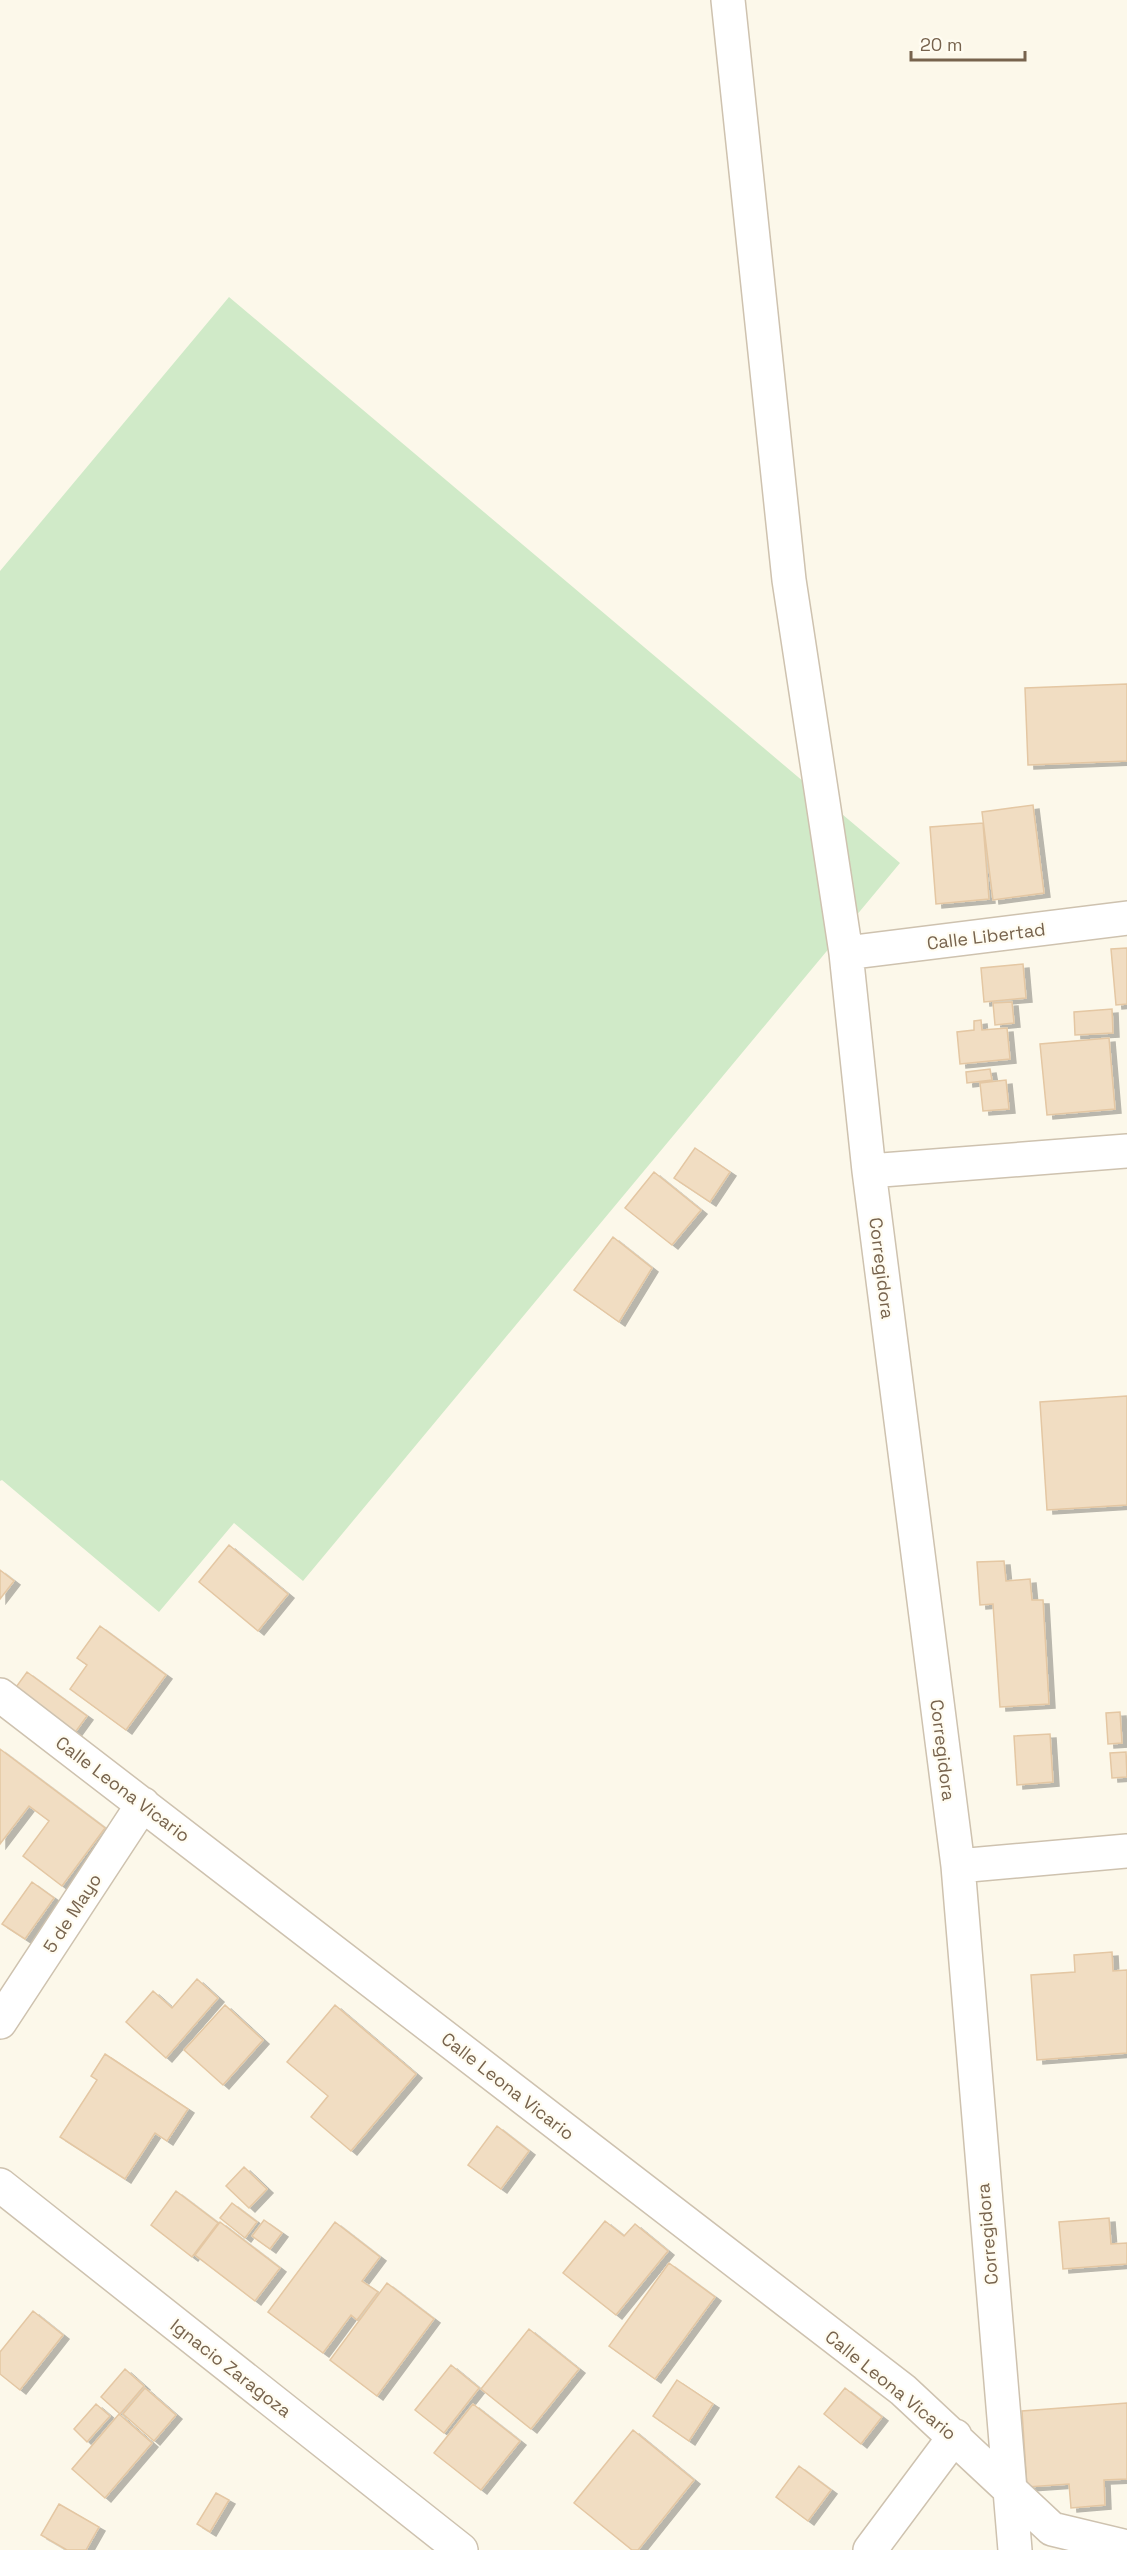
<svg xmlns="http://www.w3.org/2000/svg" width="1127" height="2550" font-family="'Space Grotesk',sans-serif">
<style>
.green{fill:#d0eac8}
.building{fill:#f1ddc2;stroke:#e4c7a3;stroke-width:1.5;filter:url(#shadow)}
.lines{fill:none;stroke-linecap:round;stroke-linejoin:round}
.minor-casing{stroke:#cec2af;stroke-width:36}
.minor{stroke:#fff;stroke-width:33}
.labels{text-anchor:middle;dominant-baseline:central;stroke-width:4.5;stroke-linejoin:round;paint-order:stroke}
.street-label{font-size:18px;fill:#77634d;stroke:#fffcf1}
</style>
<defs>
<filter id="shadow"><feDropShadow dx="6" dy="4" stdDeviation="0" flood-color="#0004"/></filter>
</defs>
<rect width="100%" height="100%" fill="#fcf8ea"/>
<!-- green -->
<path class="green" d="M229 297 900 863 303 1581 234 1523 159 1612 2 1480 0 1481V571Z"/>
<!-- building -->
<path class="building" d="M1127 684V761L1028 765 1025 688Z
M1033 805 1044 893 993 900 982 812Z
M983 823 989 899 936 904 930 827Z
M1127 948V1004L1116 1005 1111 949Z
M1023 964 1026 998 984 1002 981 968Z
M1012 1002 1014 1023 995 1025 993 1003Z
M1112 1009 1113 1033 1075 1035 1074 1012Z
M981 1020 982 1030 1007 1028 1010 1059 960 1064 957 1032 974 1030V1021Z
M1109 1038 1115 1109 1047 1115 1040 1044Z
M990 1069 992 1080 967 1083 966 1072Z
M1006 1080 1009 1109 983 1111 980 1083Z
M695 1148 730 1172 710 1202 674 1178Z
M654 1172 701 1210 672 1245 625 1208Z
M613 1237 652 1268 619 1322 574 1290Z
M1127 1396V1505L1047 1510 1040 1402Z
M229 1545 288 1594 258 1631 199 1582Z
M1004 1561 1006 1581 1030 1579 1032 1600H1043L1049 1704 1000 1707 993 1604 980 1605 977 1562Z
M0 1570 14 1581 0 1599Z
M100 1626 166 1675 126 1730 70 1689 87 1665 77 1658Z
M27 1672 87 1716 71 1738 11 1694Z
M1120 1712 1122 1743 1108 1744 1106 1713Z
M1050 1734 1053 1782 1017 1785 1014 1736Z
M0 1749 105 1828 62 1886 23 1856 49 1821 29 1806 0 1844Z
M1126 1752 1127 1777 1112 1778 1110 1753Z
M32 1882 54 1898 25 1939 2 1924Z
M1112 1952 1113 1971 1127 1970V2053L1037 2060 1031 1975 1075 1972 1074 1955Z
M197 1979 218 1998 166 2058 126 2022 153 1991 172 2008Z
M225 2005 263 2040 223 2085 184 2050Z
M335 2005 416 2074 351 2151 311 2117 328 2096 287 2062Z
M105 2054 188 2109 167 2141 155 2133 125 2179 60 2137 97 2080 91 2076Z
M497 2126 529 2151 501 2189 468 2165Z
M244 2167 267 2189 249 2208 226 2186Z
M176 2191 218 2223 192 2257 151 2225Z
M232 2203 257 2222 245 2238 220 2218Z
M1109 2218 1111 2244 1127 2243V2264L1063 2269 1059 2222Z
M264 2220 282 2233 270 2249 252 2236Z
M605 2221 624 2236 635 2224 668 2251 616 2315 563 2273Z
M220 2222 280 2268 255 2301 195 2255Z
M335 2222 380 2257 362 2281 378 2292 357 2320 351 2315 323 2353 268 2312Z
M669 2263 715 2297 655 2379 609 2346Z
M387 2283 434 2319 377 2396 330 2360Z
M33 2311 63 2335 20 2390 0 2374V2352Z
M529 2329 579 2369 531 2429 481 2389Z
M451 2365 479 2388 444 2433 415 2410Z
M125 2369 144 2386 120 2414 101 2397Z
M677 2380 713 2404 689 2441 653 2416Z
M145 2388 176 2415 154 2441 123 2414Z
M845 2388 882 2417 861 2444 824 2414Z
M1127 2403V2479L1104 2480 1105 2505 1071 2508 1069 2484 1027 2487 1022 2411Z
M96 2404 110 2416 87 2442 74 2429Z
M473 2404 520 2441 481 2490 434 2453Z
M119 2414 152 2443 105 2498 72 2469Z
M633 2430 694 2480 638 2550H632L574 2503Z
M799 2466 831 2490 808 2521 776 2497Z
M216 2493 229 2500 210 2532 197 2524Z
M59 2504 99 2527 86 2550H67L41 2535Z"/>
<g class="lines">
<!-- minor casing -->
<g class="minor-casing">
<path id="minor" d="M728 0 789 580 846 953 869 1171 958 1866 1015 2550
M846 953 1127 918
M869 1171 1127 1151
M0 1695 903 2390 1052 2529 1127 2547
M958 1866 1127 1851
M0 2022 143 1804
M0 2185 461 2550
M870 2550 955 2436"/>
</g>
<!-- minor -->
<use href="#minor" class="minor"/>
</g>
<g class="labels">
<!-- street labels -->
<g class="street-label">
<text transform="translate(986 936) rotate(-7)">Calle Libertad</text>
<text transform="translate(882 1268) rotate(83)">Corregidora</text>
<text transform="translate(943 1750) rotate(83)">Corregidora</text>
<text transform="translate(123 1789) rotate(37)">Calle Leona Vicario</text>
<text transform="translate(72 1913) rotate(-57)">5 de Mayo</text>
<text transform="translate(508 2086) rotate(38)">Calle Leona Vicario</text>
<text transform="translate(987 2234) rotate(-95)">Corregidora</text>
<text transform="translate(231 2368) rotate(38)">Ignacio Zaragoza</text>
<text transform="translate(891 2385) rotate(39)">Calle Leona Vicario</text>
</g>
</g>
<!-- scale -->
<path d="M911 51v9h114v-9" fill="none" stroke="#77634d" stroke-width="3"/>
<text x="920" y="51" font-size="18" fill="#77634d" stroke="#fffcf1" stroke-width="4.5" paint-order="stroke">20 m</text>
</svg>
